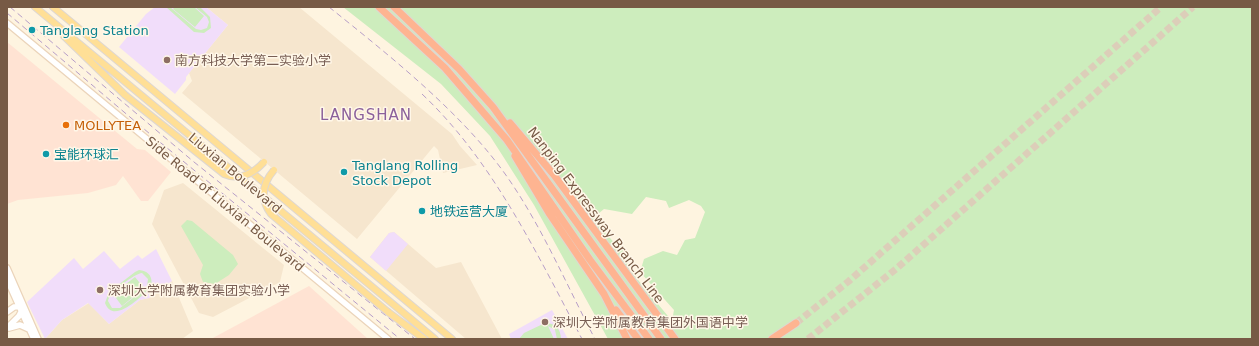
<svg xmlns="http://www.w3.org/2000/svg" width="1259" height="346" font-family="'DejaVu Sans','Noto Sans SC',sans-serif">
<style>
.residential{fill:#f6e6ce}
.commercial{fill:#ffe3d3}
.education{fill:#f1ddfa}
.green{fill:#cdedbd;fill-rule:evenodd}
.lines{fill:none;stroke-linecap:round;stroke-linejoin:round}
.highway-tunnel{stroke:#dcceb9;stroke-width:7;stroke-dasharray:7 3.5;stroke-linecap:butt}
.secondary-casing{stroke:#ebd4ba;stroke-width:8}
.primary-casing{stroke:#ded7d2;stroke-width:8}
.highway-casing{stroke:#ded7d2;stroke-width:9}
.secondary{stroke:#fff;stroke-width:5.5}
.primary{stroke:#ffdf96;stroke-width:6}
.highway{stroke:#feb491;stroke-width:7}
.rail{stroke:#b79ec8;stroke-width:1;stroke-dasharray:6 4;stroke-linecap:butt}
.primary-bridge-casing{stroke:#ded7d2;stroke-width:8;stroke-linecap:butt}
.primary-bridge{stroke:#ffdf96;stroke-width:6}
.culture-dot{fill:#0f9aa8;stroke:#fff7e8;stroke-width:1.5}
.education-dot{fill:#8d6e63;stroke:#fff7e8;stroke-width:1.5}
.food-dot{fill:#e8710a;stroke:#fff7e8;stroke-width:1.5}
.labels{text-anchor:middle;dominant-baseline:central;stroke-width:3;stroke-linejoin:round;paint-order:stroke}
.culture-label{font-size:13px;fill:#0d838f;stroke:#fff7e8;text-anchor:start}
.education-label{font-size:13px;fill:#785e54;stroke:#fff7e8;text-anchor:start}
.food-label{font-size:13px;fill:#c56008;stroke:#fff7e8;text-anchor:start}
.street-label{font-size:13px;fill:#775a45;stroke:#fff7e8}
.quarter-label{font-size:15px;letter-spacing:1px;fill:#8b609b;stroke:#fff7e8}
</style>
<rect width="100%" height="100%" fill="#fef4e0"/>
<!-- residential -->
<path class="residential" d="M206 7H299L452 134 460 146 477 165 443 173 438 150 434 146 357 239 182 93 192 81 189 73 228 25Z
M183 183 284 265 280 282 213 317 199 313 152 224 164 190Z
M394 232 436 268 461 262 502 339H466L370 257 389 233Z
M172 281 193 331 182 339H45L62 320 89 303 109 324 140 300 149 298Z"/>
<!-- commercial -->
<path class="commercial" d="M7 42 137 149 145 150 171 172 148 201H141L123 176 116 185 88 193 18 200 7 204Z
M309 286 368 339H211Z"/>
<!-- education -->
<path class="education" d="M155 7H206L228 25 186 77V80L175 94 119 47 146 14Z
M394 232 408 244 386 271 370 257 389 233Z
M156 249 172 281 149 298 140 300 109 324 88 303 62 320 45 339 27 302 74 258 83 269 104 251 120 269 138 255 142 259Z
M552 310 568 339H511L509 334Z"/>
<!-- green -->
<path class="green" d="M166 7H170L196 29 201 30 207 28 209 22 207 17 195 7H200L210 17 211 28 204 33 194 32Z
M175 7H194L204 16 195 27 173 9Z
M343 7H1252V339H608L534 205 490 136 441 84ZM646 197 666 201 669 208 689 200 701 206 705 212 695 238 685 240 677 255 663 251 644 259 640 272 674 310 672 321 629 269 622 246 616 245 598 224V214L604 209 632 214Z
M187 220 192 221 233 255 238 264 229 275 215 284 203 282 200 274 203 265 181 226Z
M139 270C150 271 154 279 150 288 141 297 113 325 105 303L109 292 135 272ZM142 273 148 279 147 287 120 308H112L108 301C109 293 135 273 142 273Z
M135 277 144 288 122 306 113 294Z
M545 323C555 323 561 329 561 339H557L555 330 548 326 554 339H519L524 333Z"/>
<g class="lines">
<!-- highway-tunnel -->
<path class="highway-tunnel" d="M796 323 849 281 1161 7
M808 339 896 269 1193 7"/>
<!-- secondary casing -->
<g class="secondary-casing">
<path id="secondary" d="M7 23 388 339
M7 268 38 339
M7 279 34 339
M7 312 14 307 21 306
M7 328 19 316 22 310
M9 328 20 325 29 329"/>
</g>
<!-- primary casing -->
<g class="primary-casing">
<path id="primary" d="M35 7 435 339
M53 7 452 339
M64 36 125 95
M388 312 424 339"/>
</g>
<!-- highway casing -->
<g class="highway-casing">
<path id="highway" d="M379 7 445 68 507 140 590 260 649 339
M394 7 459 69 493 107 661 339
M510 123 554 175 675 339
M515 156 549 213 604 294 627 339
M616 310 638 339
M772 339 796 323"/>
</g>
<!-- secondary -->
<use href="#secondary" class="secondary"/>
<!-- primary -->
<use href="#primary" class="primary"/>
<!-- highway -->
<use href="#highway" class="highway"/>
<!-- rail -->
<path class="rail" d="M10 7 194 162 415 339
M329 7C390 56 466 116 510 181 544 231 567 286 595 339
M7 13 150 134 400 339
M422 94C493 161 537 254 582 339"/>
<!-- primary-bridge casing -->
<g class="primary-bridge-casing">
<path id="primary-bridge" d="M125 95 224 174C240 181 253 174 264 162
M274 170C262 184 260 199 271 214L388 312"/>
</g>
<!-- primary-bridge -->
<use href="#primary-bridge" class="primary-bridge"/>
</g>
<!-- markers -->
<g class="culture-dot">
<circle cx="32" cy="30" r="4"/>
<circle cx="46" cy="154" r="4"/>
<circle cx="344" cy="172" r="4"/>
<circle cx="422" cy="211" r="4"/>
</g>
<g class="education-dot">
<circle cx="167" cy="60" r="4"/>
<circle cx="100" cy="290" r="4"/>
<circle cx="545" cy="322" r="4"/>
</g>
<circle class="food-dot" cx="66" cy="125" r="4"/>
<g class="labels">
<!-- culture labels -->
<g class="culture-label">
<text x="40" y="30">Tanglang Station</text>
<text x="54" y="154">宝能环球汇</text>
<text x="352" y="165">Tanglang Rolling<tspan x="352" dy="15">Stock Depot</tspan></text>
<text x="430" y="211">地铁运营大厦</text>
</g>
<!-- education labels -->
<g class="education-label">
<text x="175" y="60">南方科技大学第二实验小学</text>
<text x="108" y="290">深圳大学附属教育集团实验小学</text>
<text x="553" y="322">深圳大学附属教育集团外国语中学</text>
</g>
<!-- food labels -->
<g class="food-label">
<text x="74" y="125">MOLLYTEA</text>
</g>
<!-- street labels -->
<g class="street-label">
<text transform="translate(235 173) rotate(40)">Liuxian Boulevard</text>
<text transform="translate(225 204) rotate(40)">Side Road of Liuxian Boulevard</text>
<text transform="translate(596 215) rotate(53)">Nanping Expressway Branch Line</text>
</g>
<!-- quarter labels -->
<g class="quarter-label">
<text x="366" y="115">LANGSHAN</text>
</g>
</g>
<!-- border -->
<rect width="1259" height="346" fill="none" stroke="#775a45" stroke-width="16"/>
</svg>
